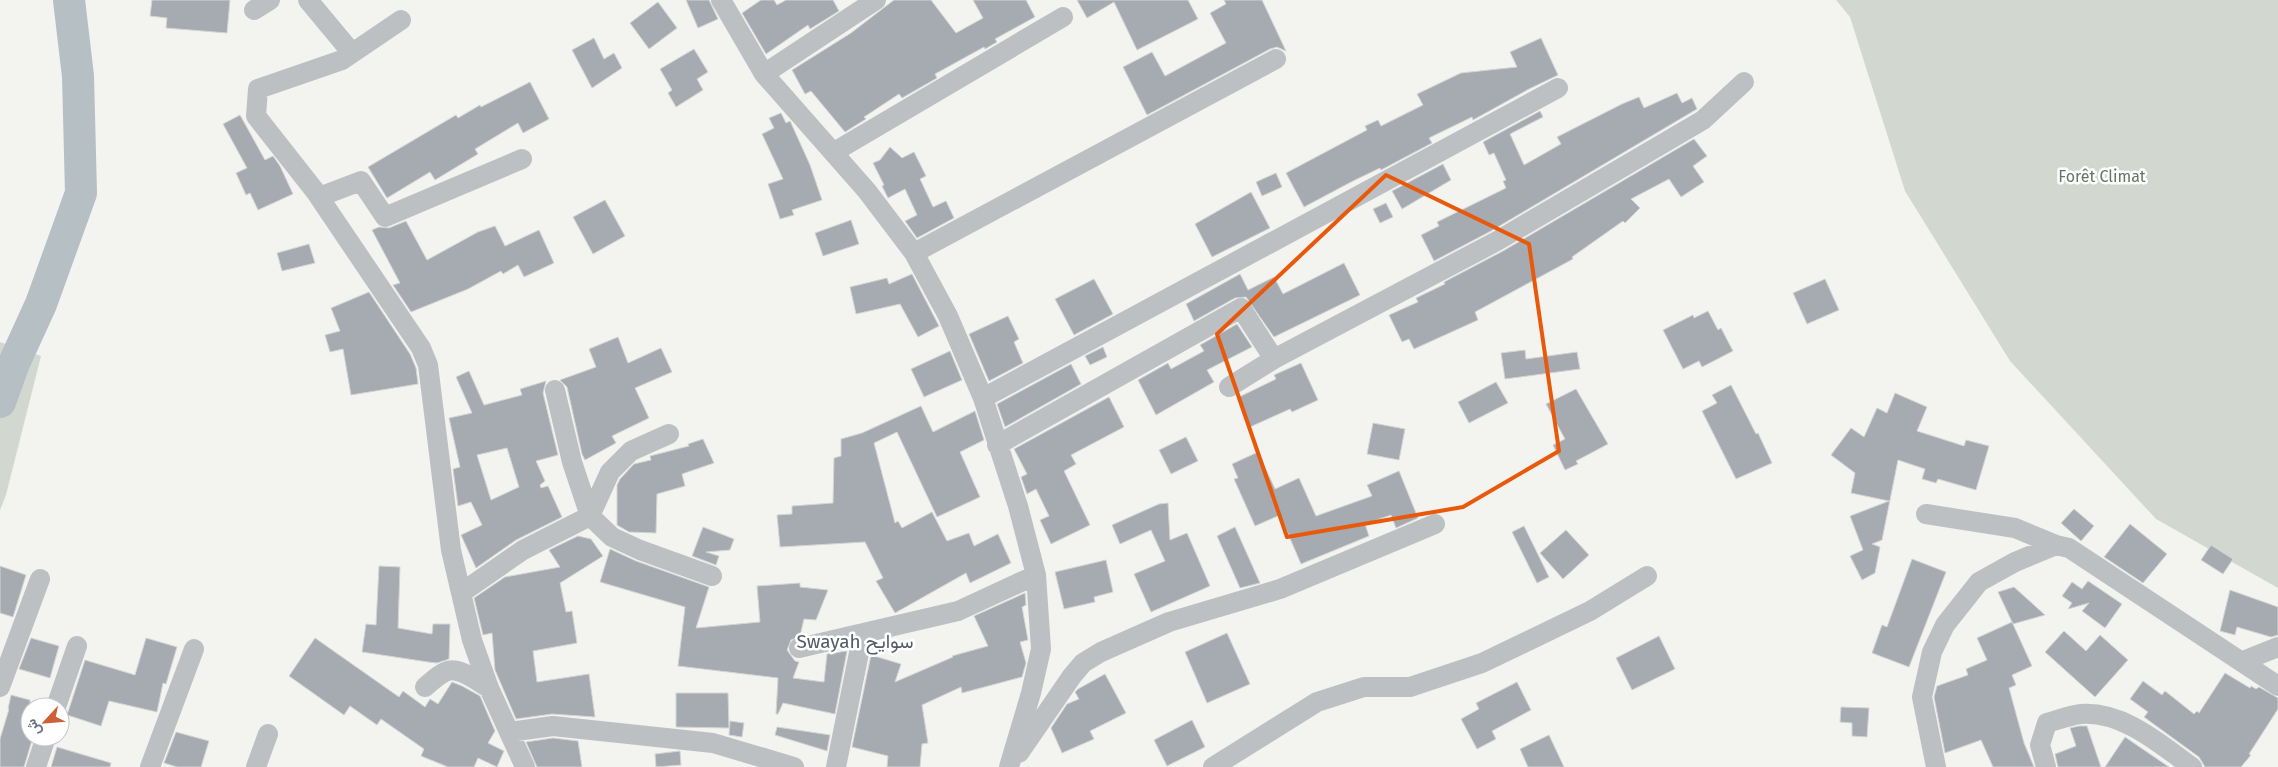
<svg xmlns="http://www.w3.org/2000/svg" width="2278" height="767" font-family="'Fira Sans',Vazirmatn,sans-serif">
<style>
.green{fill:#d2d8d0}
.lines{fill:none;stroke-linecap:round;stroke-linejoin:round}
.river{stroke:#b6bfc4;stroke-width:32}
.building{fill:#a5abb0;stroke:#d5d5d3;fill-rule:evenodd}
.minor{stroke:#bdc0c3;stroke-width:20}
.marked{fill:none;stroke:#e8590c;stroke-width:4;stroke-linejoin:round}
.labels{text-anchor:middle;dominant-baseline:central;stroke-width:5;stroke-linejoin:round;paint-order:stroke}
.park-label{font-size:16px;fill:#677564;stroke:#fff}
.quarter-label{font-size:19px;fill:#535b64;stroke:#fff}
</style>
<rect width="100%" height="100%" fill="#f3f3f0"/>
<!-- green -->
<path class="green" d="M1836 0H2278V588L2156 519 2010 361 1905 191 1850 17Z
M0 342 41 356 6 495 0 510Z"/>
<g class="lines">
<!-- river -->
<path class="river" d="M0 402 14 363 41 304 81 193 78 76 69 0"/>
</g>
<!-- building -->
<path class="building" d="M152 0H230L227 33 166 28 167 18 150 16Z
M686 0H709L718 19 698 28Z
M761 0H774L777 5 786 0H833L839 11 810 29 808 25 766 54 742 13Z
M894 0H931L956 33 983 18 973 0H1026L1035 17 995 39 997 42 985 49 984 47 935 74 937 78 902 98 899 94 864 117 866 119 845 132 811 91 805 94 792 70 851 33Z
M1077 0H1188L1198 19 1137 50 1114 2 1087 18Z
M1224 0H1262L1286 51 1277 47 1270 49 1147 115 1123 67 1152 52 1165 76 1226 43 1210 13 1226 4Z
M658 2 677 28 649 49 630 23Z
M594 38 604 59 614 53 622 68 592 88 572 50Z
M1541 38 1558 75 1529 89 1473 120 1472 117 1433 136 1429 138 1432 143 1381 170 1380 168 1353 181 1304 207 1286 173 1367 130 1365 126 1378 120 1381 126 1423 105 1417 94 1461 73 1517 67 1510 52Z
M694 49 708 72 697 79 703 90 676 107 668 93 672 90 660 69Z
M530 82 549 119 523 133 518 123 475 149 478 154 435 180 430 172 387 198 368 167 456 115 458 118 480 105 481 107Z
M1677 93 1682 103 1692 98 1697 109 1491 231 1434 261 1421 235 1439 226 1437 222 1506 188 1503 181 1506 180 1494 153 1489 155 1483 142 1540 111 1543 117 1510 134 1524 165 1561 144 1557 137 1622 104 1639 97 1644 108Z
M781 113 786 123 790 121 791 123 810 165 822 200 792 210 794 215 780 219 768 184 783 179 762 134 774 128 769 118Z
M240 115 265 160 273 156 280 166 293 194 258 210 250 193 246 195 236 173 247 168 223 124Z
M1694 139 1707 156 1693 166 1704 182 1681 197 1669 179 1631 199 1640 208 1625 223 1623 221 1572 257 1573 259 1475 312 1478 320 1414 349 1409 339 1402 342 1389 315 1418 302 1416 298 1445 284 1444 282 1503 251Z
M890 147 902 158 914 152 926 176 920 179 933 207 946 201 954 218 917 238 905 221 917 215 905 189 888 198 882 186 884 185 873 163 880 160Z
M1443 164 1451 180 1402 209 1392 191Z
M1276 173 1282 187 1262 196 1256 182Z
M1251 192 1270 228 1212 257 1195 224Z
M605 200 625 236 593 254 573 217Z
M1386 203 1393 217 1380 223 1373 209Z
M851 220 859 244 823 256 815 233Z
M406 221 427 260 478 232 495 226 505 246 539 230 554 263 524 277 518 265 503 274 501 271 468 289 411 312 393 285 400 283 372 230 379 227 389 228Z
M309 244 315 263 282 271 277 253Z
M1344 263 1360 295 1274 337 1246 297 1235 298 1194 321 1186 304 1240 274 1248 290 1274 277 1283 294Z
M912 274 939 326 918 337 900 304 856 314 850 287 887 278 889 284Z
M1094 279 1113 314 1074 335 1055 299Z
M1825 279 1839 310 1807 324 1793 293Z
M369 292 410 354 416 368 418 384 351 395 343 349 330 352 325 335 340 331 331 308Z
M1708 311 1718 330 1721 328 1733 351 1702 367 1699 361 1683 369 1663 330 1693 315 1694 318Z
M1008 316 1019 339 1014 342 1023 363 989 381 969 334Z
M1237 324 1252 347 1207 370 1214 382 1156 415 1138 380 1168 363 1171 369 1204 351 1200 345Z
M618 337 628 363 661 348 672 372 635 388 649 418 612 436 616 443 585 460 582 454 567 387 560 380 596 367 589 349Z
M1103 347 1107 357 1090 365 1085 356Z
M1525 350 1526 359 1577 352 1580 369 1505 379 1501 353Z
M950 351 962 380 924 397 911 369Z
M1301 363 1318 400 1292 412 1290 409 1250 427 1237 398 1276 379 1274 375Z
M1071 364 1081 384 1005 427 997 404Z
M469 371 484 405 522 395 520 389 546 381 543 393 558 455 536 461 545 481 540 485 541 488 548 486 562 517 516 540 476 568 461 535 482 525 471 502 458 506 453 469 460 467 449 418 472 413 456 377ZM507 448 519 487 491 500 477 455Z
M1496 382 1508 403 1469 423 1458 402Z
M1731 385 1756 434 1758 433 1772 463 1736 479 1702 411 1717 403 1712 395Z
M1576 389 1608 444 1576 461 1578 464 1565 470 1553 445 1565 439 1546 404Z
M1895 393 1927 407 1917 431 1964 446 1966 440 1989 446 1976 490 1938 479 1936 483 1922 479 1925 469 1898 460 1882 540 1872 544 1880 547 1875 573 1862 580 1850 556 1863 550 1850 516 1889 501 1851 493 1855 473 1831 455 1851 428 1864 437 1877 408 1887 413Z
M1109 397 1124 427 1071 455 1076 464 1064 471 1090 525 1051 544 1040 520 1049 516 1036 489 1027 494 1021 477 1027 474 1014 449Z
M921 406 933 432 975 411 984 440 960 452 980 497 937 517 897 432 874 443 895 523 898 521 902 528 932 512 947 541 969 533 974 546 998 534 1011 563 970 583 966 573 895 613 876 581 883 578 865 542 780 547 777 515 792 514V506L833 503 834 458 841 456V439L862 433Z
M1373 423 1405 429 1399 460 1367 454Z
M1186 437 1198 461 1171 474 1159 450Z
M703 439 714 463 682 474 685 486 657 494 656 533 629 532 617 525V485L620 479 634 464 651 460 650 456 689 446 688 444Z
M1258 452 1275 489 1299 478 1316 516 1372 496 1367 485 1399 471 1418 518 1396 528 1391 515 1365 524 1369 536 1301 564 1280 515 1255 526 1234 479 1238 478 1232 464Z
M1168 503 1170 540 1187 533 1210 586 1151 612 1134 574 1165 561 1151 530 1120 544 1112 525 1159 504Z
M2074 509 2094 526 2081 541 2061 523Z
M2130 524 2167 554 2143 583 2104 557Z
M1524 526 1549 577 1537 583 1512 532Z
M703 527 734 539 730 550 706 552 719 556 716 565 692 556Z
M1235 527 1260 583 1240 588 1217 536Z
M1566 530 1589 555 1563 579 1540 553Z
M578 536 591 539 603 556 560 583 566 612 572 611 577 643 533 651 537 682 589 674 595 717 552 714 516 719 495 670 492 633 483 635 474 598 505 577 560 567 549 550Z
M2211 545 2233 559 2223 574 2201 560Z
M610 549 636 561 709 587 696 628 760 622 757 586 800 583V587L828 590 816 620 804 619 800 636 791 640 787 650 795 661 799 662 793 678 824 682 827 654 847 651 835 714 783 703 778 714H776L778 678 678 666 685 607 600 582Z
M1912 559 1946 572 1909 667 1872 653 1882 625 1887 627Z
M1106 560 1113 592 1094 597 1095 602 1064 609 1055 572Z
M0 566 26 575 13 617 0 613Z
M379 566 400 567 398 628 432 634 433 624H450L449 659 437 663 428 662 362 652 366 624 376 625Z
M2088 581 2122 604 2105 628 2082 611 2089 603 2068 609 2072 603 2062 596 2072 582 2082 589Z
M2014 587 2045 615 2013 624 1998 592Z
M2230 590 2278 607V635L2271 637 2237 627 2235 635 2220 631Z
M1025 593 1026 605 1022 607 1028 640 1020 642 1026 663 1022 677 962 693 961 687 922 705 928 743 922 744 920 767H887L888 756 852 747 871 655 901 664 895 682 953 657 952 656 988 646 974 616Z
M2012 622 2032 666 2012 675 2016 685 2009 688 2024 743 2034 767H1993L1981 740 1945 753 1934 697 1937 686 1968 675 1966 669 1987 660 1977 638Z
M2064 631 2086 651 2100 635 2128 660 2095 697 2045 652Z
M1227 633 1250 684 1207 703 1185 652Z
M1659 636 1675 669 1632 690 1616 658Z
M31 638 59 646 50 678 19 669Z
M146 638 177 647 166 684 163 683 157 712 109 701 101 726 67 715 85 660 135 675Z
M315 638 399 697 403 691 425 707 430 699 438 704 452 682 462 686 480 696 495 731 488 743 504 751 497 767 478 758 474 767H448L421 756 424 749 381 719 377 725 350 706 344 715 289 676Z
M2225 673 2250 688 2251 686 2256 689 2259 687 2278 698V709L2249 754 2251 755 2241 767H2205L2199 757 2144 717 2148 712 2130 699 2143 681 2162 695 2165 691 2194 714 2197 711 2199 713Z
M1105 674 1126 713 1090 731 1094 739 1062 753 1051 728 1067 704 1079 699 1075 692 1078 689Z
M1517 682 1531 710 1492 731 1496 739 1477 749 1461 719 1479 709 1476 703Z
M676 693H728L729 728 676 727Z
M11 695 30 700V737H33L24 767H0V739L9 709H8Z
M1841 707 1869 708 1867 737 1852 736V723L1840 722Z
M1192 720 1205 747 1167 766 1154 740Z
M730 721 744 723 742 737 729 735Z
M2079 726H2087L2101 767H2058L2055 754 2076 746 2070 728Z
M777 727 830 735 827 751 775 735Z
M176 732 209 741 201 767H177L164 763Z
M1549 735 1564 767H1528L1520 749Z
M2125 737 2169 767H2105Z
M553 738 578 741 582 767H537L526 742Z
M57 747 111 763 110 767H51Z
M680 751 681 765 656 767 655 754Z"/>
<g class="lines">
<!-- minor -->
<path class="minor" d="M308 0 352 53
M721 0 764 74 867 191 914 253 948 316 983 398 1018 506 1036 575 1041 649 1031 693 1009 767
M254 10 270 0
M401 20 342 60 258 89 256 116 315 191 421 348 428 365 451 550 472 640 489 688 525 767
M764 74 876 0
M834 152 1063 17
M319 197 361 181 385 217 522 159
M914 253 1276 59
M1229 387 1274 359 1497 241 1703 120 1744 82
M555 390 572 462 590 516 612 537 640 550 712 576
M983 398 1558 88
M997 445 1241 308 1274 359
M1926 514 2015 528 2056 545
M461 593 523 550 590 516 610 472 631 451 669 434
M799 648 958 611 1036 575
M2243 661 2278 647
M0 687 40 579
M425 687C431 682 438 675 445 672 458 665 478 682 489 688
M56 707 77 646
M509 732 553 726 713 743 794 767
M1019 753 1072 676 1083 663 1101 652 1169 622 1280 589 1435 524
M36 767 46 737
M150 767 194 649
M256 767 268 734
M836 767 863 633
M1213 767 1317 702 1364 687H1410L1482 663 1590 611 1647 576
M1936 767 1922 697 1932 652 1945 625 1979 582 2015 562 2056 545 2069 548 2278 686
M2046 767 2040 745 2047 723C2058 720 2070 715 2081 714 2123 711 2160 744 2192 767"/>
</g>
<!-- marked area -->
<path class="marked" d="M1386 175 1529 244 1559 451 1463 507 1287 537 1217 334Z"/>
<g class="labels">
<!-- park labels -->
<g class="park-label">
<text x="2102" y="176">Forêt Climat</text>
</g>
<!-- quarter labels -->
<g class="quarter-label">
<text x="855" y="641">Swayah سوايح</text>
</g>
</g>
<!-- north arrow -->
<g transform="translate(45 722) rotate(244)"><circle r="24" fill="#ffffff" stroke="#c2c7cb"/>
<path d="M0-4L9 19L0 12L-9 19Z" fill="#cd6036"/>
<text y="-8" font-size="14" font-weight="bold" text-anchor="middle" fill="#66727d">ش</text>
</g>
</svg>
